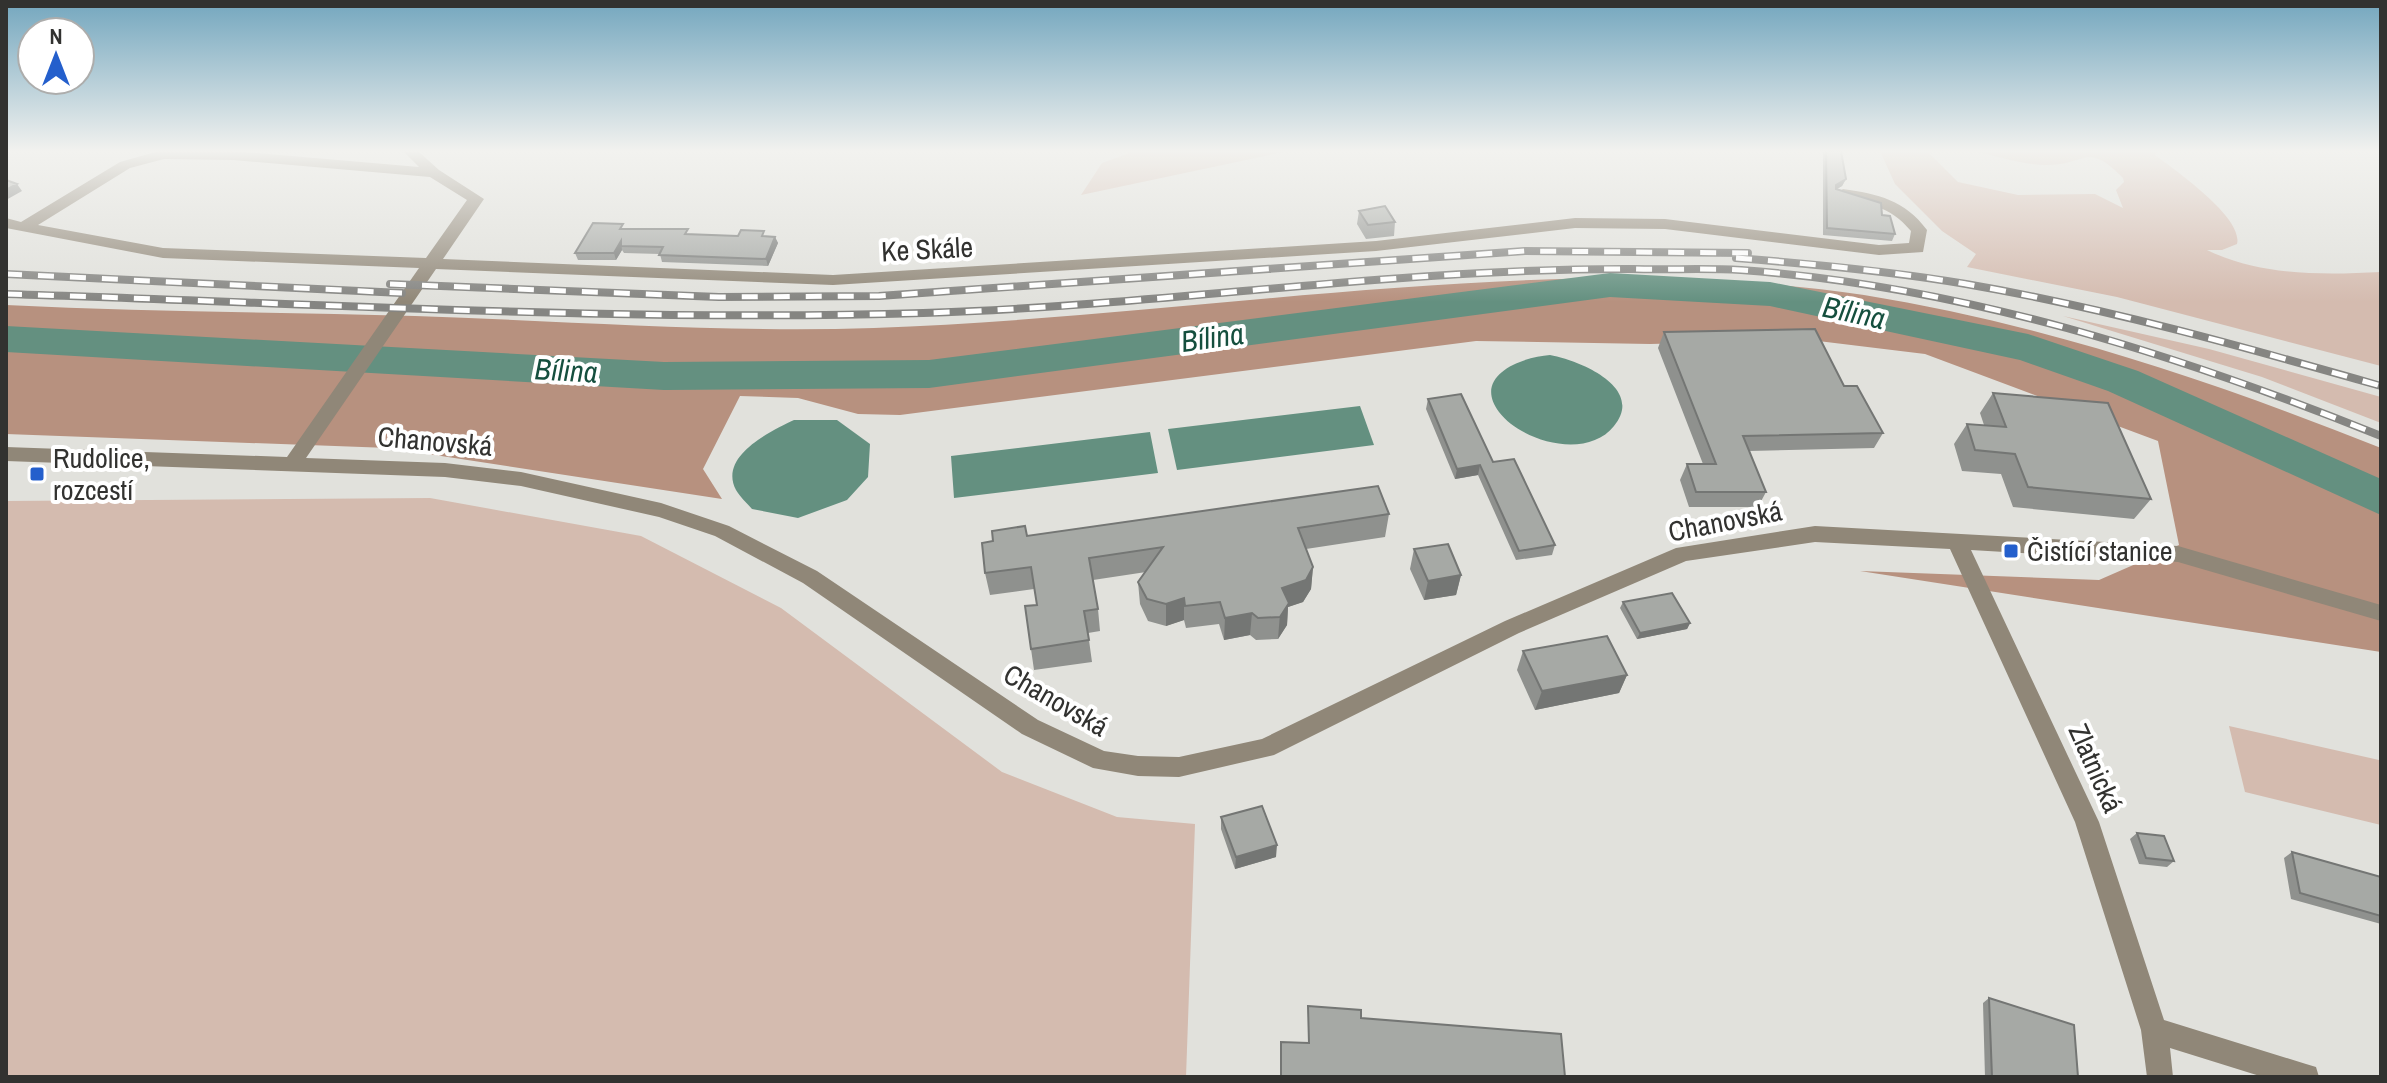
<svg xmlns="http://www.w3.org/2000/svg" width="2387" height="1083" font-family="'Archivo Narrow',sans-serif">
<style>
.green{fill:#d4bbaf}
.forest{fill:#b7917f}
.water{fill:#649080}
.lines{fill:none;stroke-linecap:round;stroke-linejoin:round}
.river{fill:#649080;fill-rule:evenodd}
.minor{fill:#908778;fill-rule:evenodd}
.rail-casing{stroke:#858582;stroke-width:8}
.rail{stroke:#fff;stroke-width:5;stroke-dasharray:16;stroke-linecap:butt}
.wall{fill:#8f918e}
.shaded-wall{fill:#747674}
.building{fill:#a6a9a5;stroke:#747674;stroke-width:2}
.poi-dot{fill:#245fcc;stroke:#fff;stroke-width:3}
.labels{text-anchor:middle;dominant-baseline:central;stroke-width:8;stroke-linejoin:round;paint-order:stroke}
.street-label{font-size:28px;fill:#323230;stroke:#fff}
.poi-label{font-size:28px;fill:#323230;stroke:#fff;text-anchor:start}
.water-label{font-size:30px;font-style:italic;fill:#154f3e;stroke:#fff}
</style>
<rect width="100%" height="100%" fill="#e1e1dc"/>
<!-- green -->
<path class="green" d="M1135 151H1288L1081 195 1102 163Z
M1880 151H1927L1958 182 2018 195 2095 194 2123 208 2116 190 2124 182 2123 178C2087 141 2086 165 2048 165 2024 165 2000 157 1977 152L2156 151 2155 155C2175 170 2244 218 2237 244L2222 250H2207C2261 276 2322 275 2381 272V366L2117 297 1967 267 1976 254 1942 231 1895 184Z
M2063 316 2209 349 2381 397V423L2262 377Z
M430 498 641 536 781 608 1002 772 1117 817 1195 824 1186 1077H6V501Z
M2229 726 2379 760 2381 825 2245 792Z"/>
<!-- forest -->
<path class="forest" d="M1634 278C1711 280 1787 283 1864 295 2043 324 2213 381 2381 448V652L1860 571 2099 580 2179 545 2158 441 1925 354 1810 340 1650 344 1476 341 900 415 858 414 798 398 740 396 703 469 722 499 389 448 6 434V305C143 312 279 312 415 316 568 321 721 333 874 328 1127 319 1380 278 1634 278Z"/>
<!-- water -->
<path class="water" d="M1550 355C1578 360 1646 387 1614 426 1587 460 1522 442 1499 412 1472 376 1521 357 1550 355Z
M1360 406 1374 445 1177 470 1168 429Z
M794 420H837L870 444 868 477 847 500 798 518 752 509C747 503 740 497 736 490 718 456 771 431 794 420Z
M1150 432 1158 473 954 498 951 456Z"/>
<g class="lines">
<!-- river -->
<path class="river" d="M1610 273 1770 282 2028 334 2138 371 2381 479V515L2108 391 2020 360 1770 306 1610 297 929 388 664 390 6 352V326L664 362 929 360Z"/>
<!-- minor -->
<path class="minor" d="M159 151H234L419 167 403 151H418L439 170 484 199 443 259 833 275 1376 241 1575 218 1665 219 1879 245 1909 243 1911 231C1889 205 1869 204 1838 197L1835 194 1843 189C1878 194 1905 200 1927 230L1923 252 1879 255 1665 229 1575 228 1376 251 833 285 436 269 306 458 445 463 521 472 661 503 729 526 817 571 1038 720 1104 751 1138 756 1179 757 1262 739 1505 621 1676 548 1815 526 2178 546 2381 605V621L2178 562 1971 550 2099 822 2164 1020 2306 1064 2316 1067 2319 1077H2263L2170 1048 2173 1077H2147L2141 1030 2075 822 1950 549 1815 542 1686 561 1519 633 1274 755 1179 777 1138 776 1093 768 1022 734 803 583 715 536 659 517 521 486 445 477 6 461V447L287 457 419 268 163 258 6 228V218L21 222 120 162ZM164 159 233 160 430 177 467 200 426 258 163 248 38 225 130 168Z"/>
<!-- rail casing -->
<g class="rail-casing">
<path id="rail" d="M1736 258C1813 264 1890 271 1966 284 2107 308 2244 347 2381 386
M6 274 402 293
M390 284 719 297 879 296 1525 251 1748 253
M6 294C311 303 618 322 923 313 1160 306 1395 268 1633 269 1669 270 1705 268 1741 270 1962 286 2177 354 2381 436"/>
</g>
<!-- rail -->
<use href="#rail" class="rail"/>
</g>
<!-- wall -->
<path class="wall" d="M1823 151H1841L1846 179 1842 186 1837 189 1882 215 1895 234 1892 241 1823 235Z
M1359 211 1395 222 1394 236 1366 239 1357 224Z
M624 229 690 234 775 237 778 243 768 266 662 262 660 254 624 253 622 250 616 260H578L575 253Z
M1664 332 1844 386 1883 433 1874 448 1749 451 1766 492 1758 507H1689L1680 480 1687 464H1703L1658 348Z
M1993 393 2151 499 2134 519 2013 507 2001 474 1962 471 1954 444 1967 424 1984 425 1980 413Z
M1428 399 1493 462 1555 545 1552 555 1516 560 1478 475 1455 479 1426 409Z
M1389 514 1385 537 1306 549 1313 567 1311 589 1303 602 1288 607 1287 625 1278 639 1256 640 1250 635 1224 640 1219 624 1186 628 1184 620 1166 626 1148 621 1140 604 1138 582 1146 572 1093 580 1098 609 1100 631 1088 633 1092 662 1034 670 1031 649 1037 605 1034 589 990 595 985 573 1027 536Z
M1414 549 1461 575 1456 595 1424 600 1410 569Z
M1623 602 1690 623 1687 629 1637 639 1620 608Z
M1523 651 1627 675 1619 693 1535 710 1517 670Z
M1221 817 1276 857 1235 869 1221 829Z
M2137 833 2174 861 2167 867 2139 864 2130 839Z
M2292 852 2381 877V924L2291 899 2284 858Z
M1989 998 2078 1077H1985L1983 1003Z"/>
<!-- shaded-wall -->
<path class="shaded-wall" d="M1846 179 1842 186 1833 191 1836 185Z
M17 184 22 191 6 200V190Z
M775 237 778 243 768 266 766 259Z
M621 241 622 250 616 260 614 253Z
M1480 465 1478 475 1455 479 1457 469Z
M1313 567 1311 589 1303 602 1288 607 1287 625 1278 639 1282 588Z
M1461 575 1456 595 1424 600 1428 581Z
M1184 598V620L1166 626V604Z
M1252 613 1250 635 1224 640 1225 618Z
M1690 623 1687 629 1637 639 1640 633Z
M1627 675 1619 693 1535 710 1542 691Z
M1277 845 1276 857 1235 869 1236 857Z"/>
<!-- building -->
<path class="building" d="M1826 151H1841L1846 179 1836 185V189L1881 203 1882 215 1890 216 1895 234 1827 228Z
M6 180 17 184 6 190Z
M1385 206 1395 222 1368 225 1359 211Z
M593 223 623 224 620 229H688L685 234 738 236 741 230 764 231 762 236 775 237 766 259 659 255 663 247 621 246V241L614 253H575Z
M1815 329 1844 386H1857L1883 433 1743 436 1766 492H1696L1687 464H1716L1664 332Z
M1993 393 2108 403 2151 499 2028 487 2015 454 1975 450 1967 424 2006 427Z
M1461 394 1493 462 1514 459 1555 545 1519 551 1480 465 1457 469 1428 399Z
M1378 486 1389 514 1298 528 1313 567 1306 580 1282 588 1289 603 1280 617 1258 618 1252 613 1225 618 1220 602 1185 606 1184 598 1166 604 1147 599 1138 582 1163 547 1089 558 1098 609 1084 611 1089 640 1031 649 1025 606 1037 605 1031 567 985 573 982 543 993 541 992 531 1025 526 1027 536Z
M1448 544 1461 575 1428 581 1414 549Z
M1672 593 1690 623 1640 633 1623 602Z
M1607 636 1627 675 1542 691 1523 651Z
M1262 806 1277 845 1236 857 1221 817Z
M2137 833 2164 836 2174 861 2146 858Z
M2292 852 2381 877V916L2300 893Z
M1989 998 2074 1025 2078 1077H1992Z
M1308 1006 1361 1010V1018L1561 1034 1565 1077H1281V1042L1309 1043Z"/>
<!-- sky -->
<linearGradient id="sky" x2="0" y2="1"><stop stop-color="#73a6be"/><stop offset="0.5" stop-color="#f2f2ef"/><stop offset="1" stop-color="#f2f2ef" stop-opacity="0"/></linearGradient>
<rect width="2387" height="302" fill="url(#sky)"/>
<!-- markers -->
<g class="poi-dot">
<rect x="29" y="466" width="16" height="16" rx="4"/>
<rect x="2003" y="543" width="16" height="16" rx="4"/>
</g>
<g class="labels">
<!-- street labels -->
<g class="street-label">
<text transform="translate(927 249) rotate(-3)">Ke Skále</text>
<text transform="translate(435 441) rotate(5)">Chanovská</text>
<text transform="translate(1725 521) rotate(-11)">Chanovská</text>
<text transform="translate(1056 700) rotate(30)">Chanovská</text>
<text transform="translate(2096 768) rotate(66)">Zlatnická</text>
</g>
<!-- poi labels -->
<g class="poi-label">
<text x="53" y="458">Rudolice,<tspan x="53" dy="32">rozcestí</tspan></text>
<text x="2027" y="551">Čistící stanice</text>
</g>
<!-- water labels -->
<g class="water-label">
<text transform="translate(1854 312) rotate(12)">Bílina</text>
<text transform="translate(1212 337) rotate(-8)">Bílina</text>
<text transform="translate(566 370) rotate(3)">Bílina</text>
</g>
</g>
<!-- border -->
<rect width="2387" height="1083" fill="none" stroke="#323230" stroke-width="16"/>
<!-- north arrow -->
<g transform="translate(56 56)"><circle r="38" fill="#ffffff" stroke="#adadac" stroke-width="2"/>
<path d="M0-6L14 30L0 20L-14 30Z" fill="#245fcc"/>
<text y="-12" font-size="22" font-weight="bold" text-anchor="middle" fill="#323230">N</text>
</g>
</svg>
